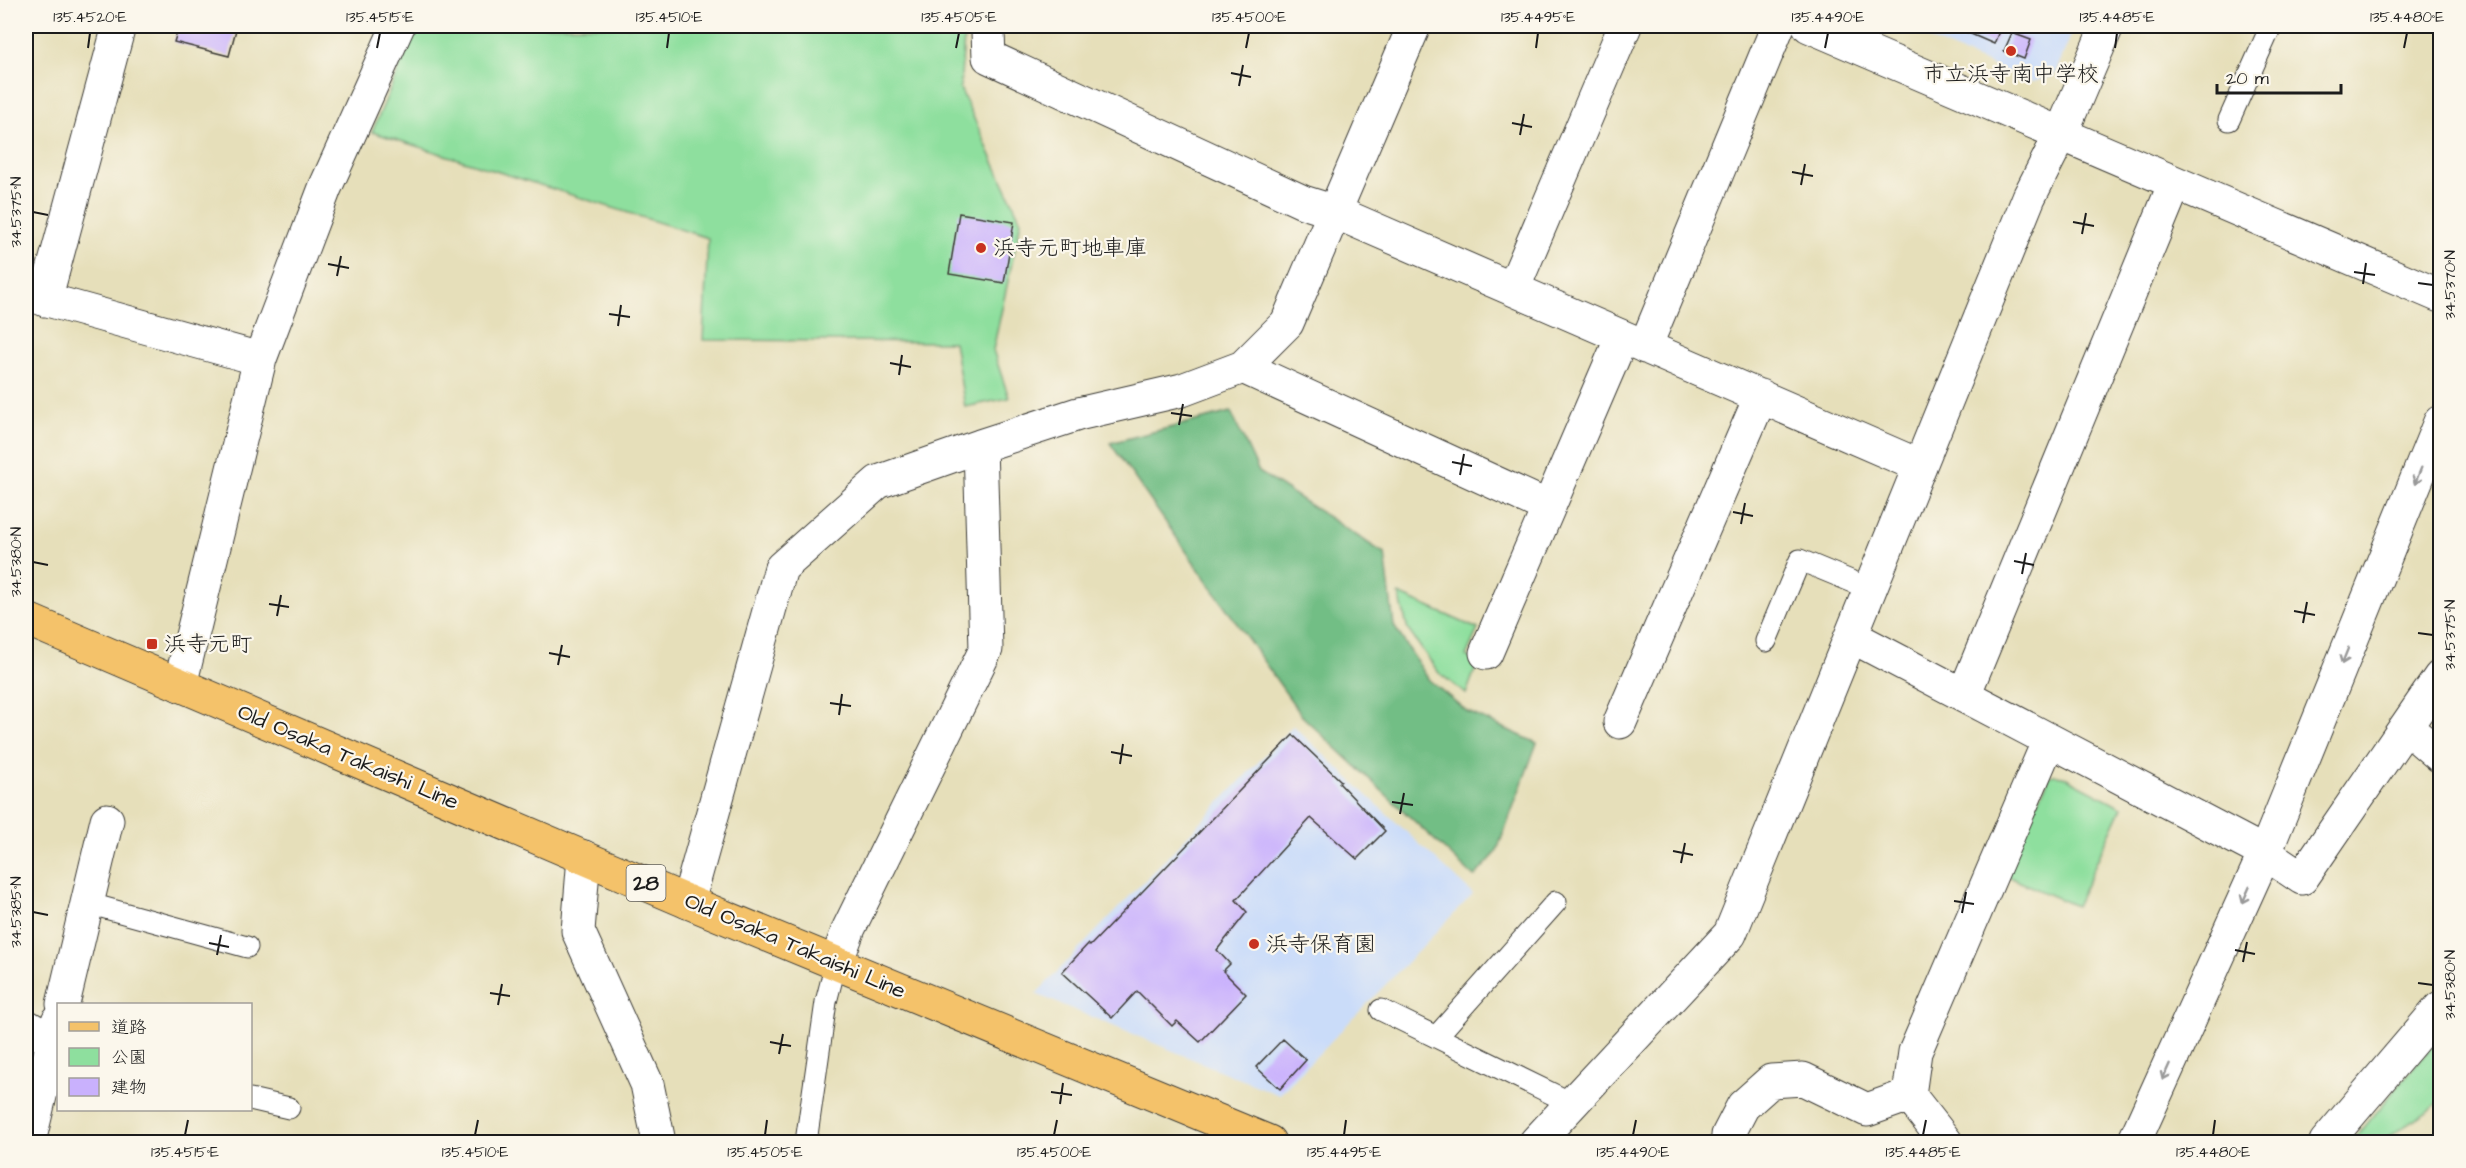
<svg xmlns="http://www.w3.org/2000/svg" width="2466" height="1168" font-family="'Architects Daughter','Klee One',sans-serif">
<style>
.built{fill:#cadcf9}
.green{fill:#8edf9e;stroke:#557e5d;stroke-width:1.5}
.forest{fill:#72be85;stroke:#476d50;stroke-width:1.5}
.building{fill:#c9b1fd}
.lines{fill:none;stroke-linecap:round;stroke-linejoin:round}
.service-casing{stroke:#3a3934;stroke-width:23}
.minor-casing{stroke:#3a3934;stroke-width:35}
.primary-casing{stroke:#3a3934;stroke-width:35}
.service{stroke:#fff;stroke-width:21}
.minor{stroke:#fff;stroke-width:33}
.primary{stroke:#f4c26a;stroke-width:33}
.oneway{stroke:#999}
.ticks{fill:none;stroke:#1c1c1c;stroke-width:2}
.poi-dot{fill:#c8321e;stroke:#fbf7ec;stroke-width:2}
.labels{text-anchor:middle;dominant-baseline:central;stroke-width:4.5;stroke-linejoin:round;paint-order:stroke}
.shield{fill:#fbf7ec;stroke:#5f5e5a;stroke-width:1.5}
.shield-label{font-size:21px;font-weight:bold;fill:#1c1c1c}
.poi-label{font-size:22px;fill:#1c1c1c;stroke:#fbf7ec;text-anchor:start}
.street-label{font-size:22px;fill:#1c1c1c;stroke:#fbf7ec}
.neatline{fill:none;stroke:#1c1c1c;stroke-width:2}
.ticks-label{font-size:15px;text-anchor:middle;fill:#1c1c1c}
</style>
<rect width="100%" height="100%" fill="#fbf7ec"/>
<filter id="ink" filterUnits="userSpaceOnUse"><feTurbulence type="fractalNoise" baseFrequency=".0167" numOctaves="2"/><feDisplacementMap in="SourceGraphic" scale="12" xChannelSelector="R" yChannelSelector="G"/><feConvolveMatrix kernelMatrix="1 2 1 2 8 2 1 2 1" color-interpolation-filters="sRGB"/></filter>
<filter id="wash" filterUnits="userSpaceOnUse"><feTurbulence type="fractalNoise" baseFrequency=".008" numOctaves="4" result="noise"/><feDisplacementMap in="SourceGraphic" scale="24" xChannelSelector="R" yChannelSelector="G"/><feGaussianBlur stdDeviation="1.35" result="paint"/><feColorMatrix in="noise" values="0 0 0 0 0 0 0 0 0 0 0 0 0 0 0 0 0 1.4 0 .05"/><feComposite in="paint" operator="in"/></filter>
<g filter="url(#wash)">
<rect width="100%" height="100%" fill="#e6dfba"/>
<!-- built -->
<path class="built" d="M1898 26H2075L2054 76 2032 82Z
M1293 726 1473 894 1279 1095 1036 994Z"/>
<!-- green -->
<path class="green" d="M417 26H965L960 88 1021 221 993 350 1009 398 965 407 954 342 703 340 708 238 372 132Z
M1399 594 1478 629 1466 656 1478 662 1466 694 1439 673 1408 630Z
M2055 775 2063 776 2122 807 2076 906 2004 875 2050 776Z
M2440 1035V1101L2432 1109 2380 1142H2352Z"/>
<!-- forest -->
<path class="forest" d="M1231 412 1259 472 1385 554 1394 626 1429 680 1468 712 1537 743 1496 853 1474 877 1302 716 1110 443Z"/>
<g id="blocks">
<!-- building -->
<path class="building" d="M179 26H237L229 56 174 42Z
M1966 26H2001L1994 44 1964 31Z
M2012 33 2031 40 2024 59 2004 51Z
M959 213 1014 222 1004 283 949 274Z
M1293 735 1341 781 1339 783 1385 831 1357 859 1311 818 1236 900 1247 912 1217 950 1230 964 1223 971 1246 994 1200 1042 1177 1021 1172 1026 1137 991 1112 1018 1062 972 1088 944 1090 946Z
M1283 1039 1306 1060 1280 1089 1256 1067Z"/>
</g>
</g>
<g filter="url(#ink)">
<use href="#blocks" fill-opacity="0" stroke="#3a3934" stroke-width="1.5"/>
<g class="lines">
<!-- service casing -->
<g class="service-casing">
<path id="service" d="M2229 120 2271 26
M1766 641 1800 560 1870 589
M87 903 247 947
M1381 1010 1571 1103
M1436 1037 1556 902
M250 1099 289 1108
M806 1142 826 1002 836 963"/>
</g>
<!-- minor casing -->
<g class="minor-casing">
<path id="minor" d="M990 26 988 32 989 57 1303 202 1335 212 1920 466
M1809 26 2440 296
M1513 289 1625 26
M26 294 260 359
M45 300 119 26
M1645 347 1778 26
M1243 367 1548 507
M1851 636 2265 853 2302 878 2440 677
M1486 653 1622 337
M180 685 260 359 325 188 398 26
M1964 695 2175 183
M1620 722 1761 396
M2406 727 2440 756
M584 857 578 931 647 1084 659 1142
M688 902 781 568 878 482 980 446 1078 414 1182 390 1243 367 1287 323 1414 26
M836 963 849 928 986 649 980 446
M63 1004 107 820
M26 1026 54 1042
M29 1142 58 1021
M1536 1142 1730 934 2029 197 2061 134 2107 26
M1728 1142V1135L1743 1106 1771 1081 1803 1079 1867 1110 1909 1095
M1946 1142 1909 1095 1915 1052 2049 740
M2134 1142 2265 853 2440 422
M2326 1142 2440 1008"/>
</g>
<!-- primary casing -->
<g class="primary-casing">
<path id="primary" d="M26 619 688 902 1269 1142"/>
</g>
<!-- service -->
<use href="#service" class="service"/>
<!-- minor -->
<use href="#minor" class="minor"/>
<!-- primary -->
<use href="#primary" class="primary"/>
</g>
<!-- one-way arrows -->
<defs><path id="oneway-shaft" d="M-6 0H5M1.5-3L5.5 0L1.5 3" fill="none" stroke-width="1.6" stroke-linecap="round" stroke-linejoin="round" transform="scale(1.5)"/></defs>
<g class="oneway">
<use href="#oneway-shaft" transform="translate(2418 476) rotate(112)"/>
<use href="#oneway-shaft" transform="translate(2345 656) rotate(112)"/>
<use href="#oneway-shaft" transform="translate(2246 895) rotate(114)"/>
<use href="#oneway-shaft" transform="translate(2166 1072) rotate(114)"/>
</g>
</g>
<!-- ticks -->
<path class="ticks" d="M88 48 90 33M377 48 380 33M667 48 669 33M956 48 959 33M1246 48 1249 33M1536 48 1538 33M1825 48 1828 33M2115 48 2117 33M2404 48 2407 33M1231 73 1251 77M1239 86 1243 65M1512 123 1532 127M1520 135 1524 114M1792 172 1813 176M1801 185 1805 164M33 212 48 215M2073 222 2094 226M2082 234 2086 213M328 264 349 268M2354 272 2375 275M337 276 341 256M2418 283 2433 285M2363 284 2366 263M609 314 630 317M618 326 621 305M890 363 911 367M899 375 902 355M1171 413 1192 416M1179 425 1183 404M1452 462 1472 466M1460 475 1464 454M1733 512 1753 516M1741 524 1745 503M2014 561 2034 565M33 562 48 565M2022 574 2026 553M269 604 289 607M2294 611 2315 615M277 616 281 595M2303 623 2307 602M2418 633 2433 635M549 653 570 657M558 665 562 645M830 703 851 706M839 715 842 694M1111 752 1132 756M1120 764 1123 744M1392 802 1413 805M1400 814 1404 793M1673 851 1693 855M1681 863 1685 843M1954 901 1974 904M33 912 48 915M1962 913 1966 892M209 943 229 947M2235 950 2255 954M217 955 221 935M2243 962 2247 942M2418 983 2433 985M490 993 510 996M498 1005 502 984M770 1042 791 1046M779 1054 783 1034M1051 1092 1072 1095M1060 1104 1063 1083M185 1135 188 1120M475 1135 478 1120M765 1135 767 1120M1054 1135 1057 1120M1344 1135 1346 1120M1633 1135 1636 1120M1923 1135 1926 1120M2213 1135 2215 1120"/>
<!-- markers -->
<g class="poi-dot">
<circle cx="2011" cy="51" r="6"/>
<circle cx="981" cy="248" r="6"/>
<rect x="146" y="638" width="12" height="12" rx="3"/>
<circle cx="1254" cy="944" r="6"/>
</g>
<g class="labels">
<!-- shield labels -->
<rect class="shield" x="626.5" y="865" width="39" height="36" rx="4.5"/>
<g class="shield-label">
<text x="646" y="883">28</text>
</g>
<!-- poi labels -->
<g class="poi-label">
<text x="2011" y="74" text-anchor="middle">市立浜寺南中学校</text>
<text x="993" y="248">浜寺元町地車庫</text>
<text x="164" y="644">浜寺元町</text>
<text x="1266" y="944">浜寺保育園</text>
</g>
<!-- street labels -->
<g class="street-label">
<text transform="translate(348 757) rotate(23)">Old Osaka Takaishi Line</text>
<text transform="translate(795 946) rotate(23)">Old Osaka Takaishi Line</text>
</g>
</g>
<!-- margin -->
<rect width="2466" height="1168" fill="none" stroke="#fbf7ec" stroke-width="66"/>
<!-- legend -->
<rect x="57" y="1003" width="195" height="108" fill="#fbf7ec" stroke="#a29f99" stroke-width="1.5"/>
<rect x="69" y="1022" width="30" height="9" fill="#f4c26a" stroke="#a29f99" stroke-width="1.5"/>
<text x="111" y="1033" font-size="18" fill="#1c1c1c">道路</text>
<rect x="69" y="1048" width="30" height="18" fill="#8edf9e" stroke="#a29f99" stroke-width="1.5"/>
<text x="111" y="1063" font-size="18" fill="#1c1c1c">公園</text>
<rect x="69" y="1078" width="30" height="18" fill="#c9b1fd" stroke="#a29f99" stroke-width="1.5"/>
<text x="111" y="1093" font-size="18" fill="#1c1c1c">建物</text>
<!-- scale -->
<path d="M2217 84v9h124v-9" fill="none" stroke="#1c1c1c" stroke-width="3"/>
<text x="2226" y="84" font-size="18" fill="#1c1c1c" stroke="#fbf7ec" stroke-width="4.5" paint-order="stroke">20 m</text>
<rect x="33" y="33" width="2400" height="1102" class="neatline"/>
<g class="ticks-label">
<text x="90" y="22">135.4520°E</text>
<text x="380" y="22">135.4515°E</text>
<text x="669" y="22">135.4510°E</text>
<text x="959" y="22">135.4505°E</text>
<text x="1249" y="22">135.4500°E</text>
<text x="1538" y="22">135.4495°E</text>
<text x="1828" y="22">135.4490°E</text>
<text x="2117" y="22">135.4485°E</text>
<text x="2407" y="22">135.4480°E</text>
<text transform="translate(16 212) rotate(-90)" y="5">34.5375°N</text>
<text transform="translate(2450 285) rotate(-90)" y="5">34.5370°N</text>
<text transform="translate(16 562) rotate(-90)" y="5">34.5380°N</text>
<text transform="translate(2450 635) rotate(-90)" y="5">34.5375°N</text>
<text transform="translate(16 912) rotate(-90)" y="5">34.5385°N</text>
<text transform="translate(2450 985) rotate(-90)" y="5">34.5380°N</text>
<text x="185" y="1157">135.4515°E</text>
<text x="475" y="1157">135.4510°E</text>
<text x="765" y="1157">135.4505°E</text>
<text x="1054" y="1157">135.4500°E</text>
<text x="1344" y="1157">135.4495°E</text>
<text x="1633" y="1157">135.4490°E</text>
<text x="1923" y="1157">135.4485°E</text>
<text x="2213" y="1157">135.4480°E</text>
</g>
</svg>
